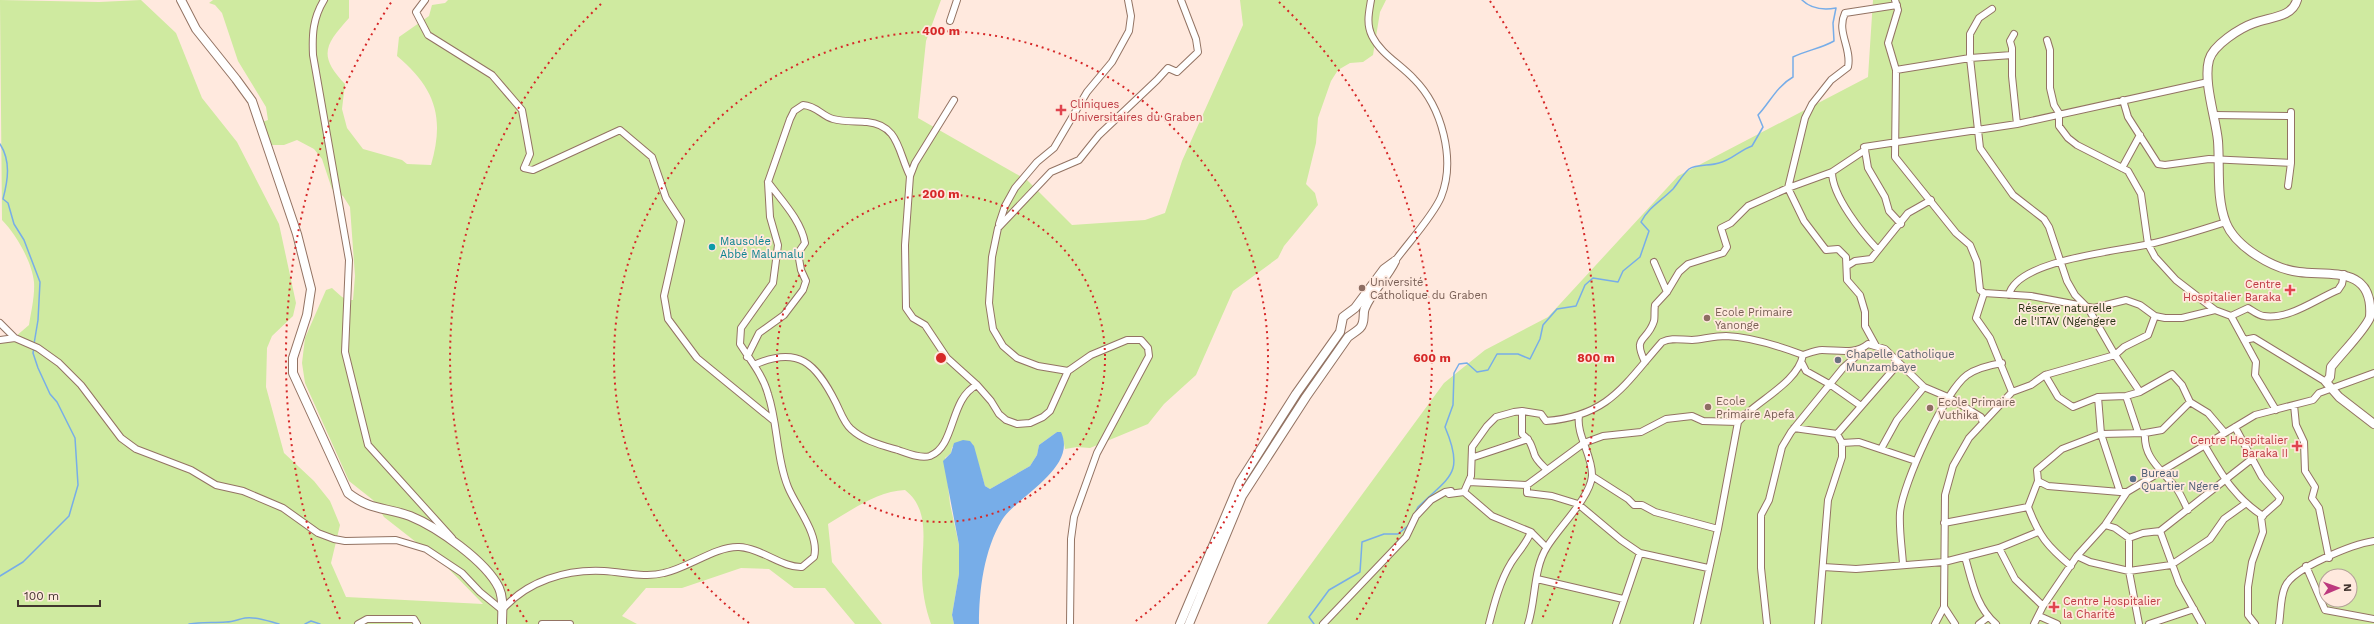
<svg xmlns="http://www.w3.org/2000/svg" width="2374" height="624" font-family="'Work Sans',sans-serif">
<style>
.green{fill:#cfeaa0;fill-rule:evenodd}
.water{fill:#77ade8}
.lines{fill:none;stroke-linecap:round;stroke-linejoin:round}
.stream{stroke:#77ade8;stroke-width:1.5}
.minor-casing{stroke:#937363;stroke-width:8}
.tertiary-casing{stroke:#937363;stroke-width:10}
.minor{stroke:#fff;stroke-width:6}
.tertiary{stroke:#fff;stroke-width:8}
.ring{fill:none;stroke:#d62828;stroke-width:2;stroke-dasharray:2 4}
.health-dot{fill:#e0444e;stroke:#ffe9de;stroke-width:1.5}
.culture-dot{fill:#0f9aa8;stroke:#ffe9de;stroke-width:1.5}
.education-dot{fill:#8d6e63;stroke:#ffe9de;stroke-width:1.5}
.worship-dot{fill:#6b7280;stroke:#ffe9de;stroke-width:1.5}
.service-dot{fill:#5c6f8a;stroke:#ffe9de;stroke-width:1.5}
.labels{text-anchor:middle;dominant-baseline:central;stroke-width:3.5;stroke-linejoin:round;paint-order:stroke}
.health-label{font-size:11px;fill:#be3a42;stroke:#ffe9de;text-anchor:start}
.culture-label{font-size:11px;fill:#0d838f;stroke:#ffe9de;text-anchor:start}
.education-label{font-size:11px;fill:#785e54;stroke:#ffe9de;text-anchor:start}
.park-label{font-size:11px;fill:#253010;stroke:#ffe9de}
.worship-label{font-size:11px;fill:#5b616d;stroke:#ffe9de;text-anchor:start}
.service-label{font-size:11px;fill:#4e5e75;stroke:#ffe9de;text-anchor:start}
.centre{fill:#d62828;stroke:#ffe9de;stroke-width:2}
.ring-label{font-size:12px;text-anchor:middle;font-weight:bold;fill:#d62828;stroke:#ffe9de;stroke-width:3.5;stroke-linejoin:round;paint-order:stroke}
</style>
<rect width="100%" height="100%" fill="#ffe9de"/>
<!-- green -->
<path class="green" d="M0 0 99 2 141 0 176 33 202 98 237 142 279 224 296 303 293 316 272 336 267 348 266 387 284 453 314 481 330 501 340 525 331 563 346 597 483 604 444 564 384 517 373 500 349 481 305 383 302 363 305 338 326 290 332 288C339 294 344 301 353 300L355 276 350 207 343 196 332 189 322 159 314 149 297 140 284 145H271L262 122 268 120 266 107 238 61 222 13 215 5 209 3 213 0H349V18C326 44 317 55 345 84L342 109 347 128 363 149 402 160 407 164 431 165C445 117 435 88 397 56L399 37 429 16 432 5 445 3 448 0H941L926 41 918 118 1027 180 1072 225 1145 220 1165 213 1182 161 1243 25 1240 0H1386L1380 12 1373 55 1363 62 1350 63 1338 70 1331 81 1318 118 1316 143 1306 184 1315 193 1318 205 1284 246 1278 258 1233 291 1196 375 1164 404 1148 424 1090 448 1077 447 1065 449 1063 438 1057 432 1039 445 1037 455 1030 466 990 489 985 486 972 443 952 447 951 453 945 458 950 504 959 545V574L952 615 954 624H931C925 608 922 589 922 573 922 544 931 510 905 490 877 491 852 510 828 524L832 562 882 624H855L825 588H794L769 569 741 568 682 588H646L622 616 637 624H0V343H8L29 325C31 312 35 296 34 282 32 262 16 234 2 220Z
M1873 0H2374V624H1267L1444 383 1485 350 1548 317 1678 176 1868 77ZM2326 576H2350V600H2326Z"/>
<!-- water -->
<path class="water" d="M1057 432H1061C1078 468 1017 496 1002 520 984 550 979 590 979 624H954L952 615 959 574V545L943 461 951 453 954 443 963 440 970 441 974 446 985 486 990 489 1030 466 1037 455 1039 445Z"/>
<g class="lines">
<!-- stream -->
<path class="stream" d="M0 144C11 161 8 180 3 199L8 203 14 224 24 240 40 282 38 320 34 344
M1415 513 1418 507C1450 476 1465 474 1445 427L1453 405 1454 373 1459 364 1467 363 1477 372 1488 370 1497 354H1518L1530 359 1540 339 1543 325 1557 309 1576 306 1585 285 1593 278 1618 282 1623 271 1640 257 1649 231 1641 222C1649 207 1661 201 1673 189 1678 183 1683 174 1689 169 1696 164 1711 166 1719 163 1732 160 1740 150 1752 146L1763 127 1758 115C1770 102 1777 86 1793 77V57C1807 50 1820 49 1834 41L1833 23 1836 8C1824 10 1811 9 1802 0
M0 576 23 562 69 516 78 485 75 438 57 402 50 394 38 368 33 353 34 348
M189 624C202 622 213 623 226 622 233 622 239 619 245 618 256 616 268 621 279 624
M305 624 311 621 320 624
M1314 624 1309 617 1329 590 1360 572 1362 542 1384 534H1398L1409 525"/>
<!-- minor casing -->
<g class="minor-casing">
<path id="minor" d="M324 0C313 18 312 34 313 55L349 260 345 352 368 445 452 538
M425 0 416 12 428 35 492 75 522 110 530 154 524 168 533 170 620 130 652 157 666 198 681 221 664 296 668 319 697 358 774 421
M1371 0C1369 12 1366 24 1372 36 1381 54 1400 64 1414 79 1442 107 1456 160 1441 197 1433 216 1408 243 1395 261
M1895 0 1898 10 1888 43 1896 70 1895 157 1956 233 1970 245 1977 262 1980 290 1984 293 1976 318 1990 338 2012 392
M1992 9 1979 18 1970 34V58L1980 148 2013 195 2044 219 2049 227 2067 281 2075 295 2088 308 2115 355 2140 392
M950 21 957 0
M2014 34 2010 41 2012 48V76L2017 124
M2047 40 2050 50V88L2054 105 2059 113V126L2068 138 2077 145 2128 171 2141 194 2148 244 2155 257 2176 280 2215 310
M1896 70 1970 58 2012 55
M954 100 915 163 910 176 905 245 906 308 913 318 925 325 947 358 977 385 991 401 999 414 1006 420 1017 424 1030 423 1043 417 1050 411 1068 371 1091 355 1127 340H1141L1148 348 1149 356 1097 453 1074 517 1071 539 1070 624
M2123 100 2128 117 2158 164 2165 165 2209 159 2291 163
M2214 115 2289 116
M1865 150 1868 168 1885 197 1889 211 1901 224
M2122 168 2140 135
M1832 172C1832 196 1862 233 1878 250
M2288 186 2291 163V112
M999 224 1005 206 1015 188 1037 162 1054 148 1087 92 1112 62 1129 31 1131 16 1128 0
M1654 262 1667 292
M1847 266 1855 261 1871 259 1908 213 1931 200
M1984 293 2031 296 2094 308 2126 300 2140 305 2155 316 2165 318H2182L2215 310 2231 316 2248 308C2253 311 2259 316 2264 316 2289 320 2316 299 2338 290L2342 284 2344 274
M2009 295C2016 260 2119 251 2150 244 2176 238 2201 230 2226 222
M2231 316 2256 362 2255 375 2276 410
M0 323 15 338 38 348 59 363 81 385 121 438 136 449 191 470 216 485 243 491 283 508 318 533 334 539 345 541 396 540 426 549 462 573 480 592 502 610C527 581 566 569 604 571 624 572 645 578 664 573 688 568 716 546 739 547 761 548 783 568 802 567L814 557C820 535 796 507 788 487 776 457 778 424 768 394 763 375 750 360 740 344L741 328 773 283 778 245 770 217 768 182 790 119 794 111 803 105C817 106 822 116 833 119 844 122 856 121 867 122 899 125 898 152 910 176
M0 340 15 338
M2244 340 2254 338 2326 382
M1876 346 1865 326V312L1860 295 1847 280 1846 257 1838 249 1826 250 1804 221 1788 188 1805 118 1812 104 1831 80 1848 67C1852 48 1836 32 1845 13L1897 5
M747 357 759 333 784 315 803 290 806 281 801 270 798 253 805 243C801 220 781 200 768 182
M1645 362C1632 335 1647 343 1654 321 1655 317 1654 310 1655 305L1667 292 1679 272 1688 264 1723 253 1727 247 1721 228 1731 223 1748 206 1788 188 1832 172 1865 150 1864 147 2017 124 2208 82
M1802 363 1806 371 1831 385 1861 406
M754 365C798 345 816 363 836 403 840 411 844 423 851 429 864 441 881 445 898 450 907 453 920 459 930 456 956 446 949 399 977 385
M1068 371 1038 366 1017 358 1003 346 993 329 989 303 992 257 998 228 1051 172 1079 160 1099 135 1157 80 1168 68 1177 72 1198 52 1196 39 1181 0
M2045 375 2058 397 2073 407 2098 397 2126 396 2140 392 2172 374 2182 385 2190 402 2208 413 2225 433
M2126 396 2138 432
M2098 397 2101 434 2120 492H2127
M2294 405 2296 425 2304 442 2305 471 2315 487 2312 498 2319 508 2329 558
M1522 411V434C1530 440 1531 444 1534 453 1535 459 1542 465 1546 469
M2235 427 2262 477 2280 498 2278 502 2261 517 2263 532 2252 562 2248 587V615L2255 624
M1794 428 1837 434 1842 443 1859 442 1916 461
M2145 433C2143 458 2162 470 2176 488 2181 494 2184 503 2188 510
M1837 434 1899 363
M2205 446C2222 475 2234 497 2263 516
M1881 449 1897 420 1924 387
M1474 457 1528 439
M1592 476 1628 499 1634 505H1642L1655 512 1718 529
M2038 481 2048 486 2120 492
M1469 482 1527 485 1584 443 1603 436 1641 432 1666 419 1692 416 1703 421 1738 422
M1527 485V493L1552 496 1578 504 1621 540 1640 553 1708 568
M1464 492 1492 516 1531 532 1546 547
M1944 523 2028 507
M2105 525 2115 528 2129 538 2143 533 2160 531 2253 458
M2160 531 2179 583 2202 624
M2129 538V571L2139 624
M1999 548 2015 579 2043 606
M2077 556 2090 562 2129 571 2171 565 2210 539 2224 519 2245 504
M1965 557C1972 581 1976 607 1996 624
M1903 564C1902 548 1899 530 1900 513 1902 485 1945 391 1967 375 1977 368 1990 365 2002 363
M2071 566C2047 546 2039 536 2028 507L2038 481 2037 470 2062 449 2101 434 2145 433 2162 430 2190 402
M2306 566 2325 610 2374 619
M1823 567 1856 569 1944 562 1999 548 2038 532
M1537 579 1623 599
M1944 607 1955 624
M2039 616 2057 624
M358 624 367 619H414L417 624
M542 624H570
M1323 624 1406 537 1416 516 1431 500 1445 492 1451 491 1449 494 1464 492 1471 476 1472 447 1487 426 1496 417 1514 412 1522 411 1541 414 1546 421C1609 416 1624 385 1662 342 1672 337 1681 340 1692 340 1703 339 1715 336 1726 336 1752 337 1779 346 1803 355
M1489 624C1494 604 1500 581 1511 563 1518 552 1526 544 1531 532
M1528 624C1536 600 1533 569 1547 547 1559 527 1590 498 1592 476 1593 456 1576 435 1579 416
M1616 624 1640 553
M1697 624 1718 529 1738 422C1756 401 1798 383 1803 355 1809 353 1816 350 1822 350 1839 350 1855 355 1868 344L1885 349 1924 387 1950 398 1981 417 1983 423
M1767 624 1761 568V515L1769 500 1782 447 1791 432 1843 368 1862 351
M1818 624 1828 500 1842 457V443
M1935 624 1944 607 1945 495 1953 466 1969 438 2012 392 2031 385 2045 375 2115 355 2124 347 2148 335 2155 316
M1979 624 1988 617
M2034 624 2043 606 2077 556 2105 525 2127 492 2255 415 2313 400 2319 393 2374 373
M2149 624 2194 609
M2279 624C2281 613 2280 598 2285 587 2292 568 2354 544 2374 541"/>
</g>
<!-- tertiary casing -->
<g class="tertiary-casing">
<path id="tertiary" d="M181 0 196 29 236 79 252 101 297 234 311 289 307 315 293 358V373L348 493C371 511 386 507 410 516 437 527 486 561 499 588 504 599 502 612 502 624
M2297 0C2292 18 2269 17 2254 23 2240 28 2213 45 2209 60 2203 82 2216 119 2218 141 2220 168 2216 198 2226 223 2236 247 2273 269 2299 272 2329 276 2374 265 2370 317 2366 329 2340 355 2331 367L2330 377 2326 382 2339 397 2374 424
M1180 624 1240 482 1296 394 1340 332 1343 317 1355 308 1384 269 1395 261
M1189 624 1242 496 1306 397 1348 337C1352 334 1357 331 1360 328 1366 322 1362 314 1365 308 1372 291 1387 278 1395 261"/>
</g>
<!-- minor -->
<use href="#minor" class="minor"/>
<!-- tertiary -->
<use href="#tertiary" class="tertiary"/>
</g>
<!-- distance rings -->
<g class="ring">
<circle cx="941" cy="358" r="164"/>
<path d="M749 623A327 327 0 1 1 1133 623"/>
<path d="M527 622A491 491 0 0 1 603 2M1279 2A491 491 0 0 1 1355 622"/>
<path d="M340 619A655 655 0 0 1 392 1M1490 1A655 655 0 0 1 1542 619"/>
</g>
<!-- markers -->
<g class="health-dot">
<path d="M1059 104h4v4h4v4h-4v4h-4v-4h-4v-4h4z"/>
<path d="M2288 284h4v4h4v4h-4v4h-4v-4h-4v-4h4z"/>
<path d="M2295 440h4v4h4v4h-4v4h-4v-4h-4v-4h4z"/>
<path d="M2052 601h4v4h4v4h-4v4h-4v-4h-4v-4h4z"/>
</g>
<circle class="culture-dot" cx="712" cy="247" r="4"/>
<g class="education-dot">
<circle cx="1362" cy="288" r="4"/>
<circle cx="1707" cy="318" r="4"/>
<circle cx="1708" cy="407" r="4"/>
<circle cx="1930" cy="408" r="4"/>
</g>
<circle class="worship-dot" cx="1838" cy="360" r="4"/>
<circle class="service-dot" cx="2133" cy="479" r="4"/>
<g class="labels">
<!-- health labels -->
<g class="health-label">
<text x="1070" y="104">Cliniques<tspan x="1070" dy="13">Universitaires du Graben</tspan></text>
<text x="2281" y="284" text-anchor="end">Centre<tspan x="2281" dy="13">Hospitalier Baraka</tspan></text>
<text x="2288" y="440" text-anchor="end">Centre Hospitalier<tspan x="2288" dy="13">Baraka II</tspan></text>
<text x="2063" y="601">Centre Hospitalier<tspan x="2063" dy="13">la Charité</tspan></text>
</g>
<!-- culture labels -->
<g class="culture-label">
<text x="720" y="241">Mausolée<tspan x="720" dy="13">Abbé Malumalu</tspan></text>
</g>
<!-- education labels -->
<g class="education-label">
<text x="1370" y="282">Université<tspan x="1370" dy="13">Catholique du Graben</tspan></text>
<text x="1715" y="312">Ecole Primaire<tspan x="1715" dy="13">Yanonge</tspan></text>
<text x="1716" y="401">Ecole<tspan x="1716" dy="13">Primaire Apefa</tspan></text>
<text x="1938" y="402">Ecole Primaire<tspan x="1938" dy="13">Vuthika</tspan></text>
</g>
<!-- park labels -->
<g class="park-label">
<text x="2065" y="308">Réserve naturelle<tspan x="2065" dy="13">de l'ITAV (Ngengere</tspan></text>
</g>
<!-- worship labels -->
<g class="worship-label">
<text x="1846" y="354">Chapelle Catholique<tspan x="1846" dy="13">Munzambaye</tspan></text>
</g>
<!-- service labels -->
<g class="service-label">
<text x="2141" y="473">Bureau<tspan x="2141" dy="13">Quartier Ngere</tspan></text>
</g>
</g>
<circle cx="941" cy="358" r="6" class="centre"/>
<g class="ring-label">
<text x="941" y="35">400 m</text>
<text x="941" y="198">200 m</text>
<text x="1432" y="362">600 m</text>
<text x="1596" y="362">800 m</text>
</g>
<!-- north arrow -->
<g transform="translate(2338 588) rotate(88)"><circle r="19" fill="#ffe9de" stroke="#b4a198"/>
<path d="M0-3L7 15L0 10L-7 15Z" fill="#bd397e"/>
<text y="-6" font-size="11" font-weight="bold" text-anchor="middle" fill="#43352f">N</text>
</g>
<!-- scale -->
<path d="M18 600v6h82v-6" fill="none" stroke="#43352f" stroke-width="2"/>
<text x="24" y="600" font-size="12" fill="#43352f" stroke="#ffe9de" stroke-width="3" paint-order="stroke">100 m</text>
</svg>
